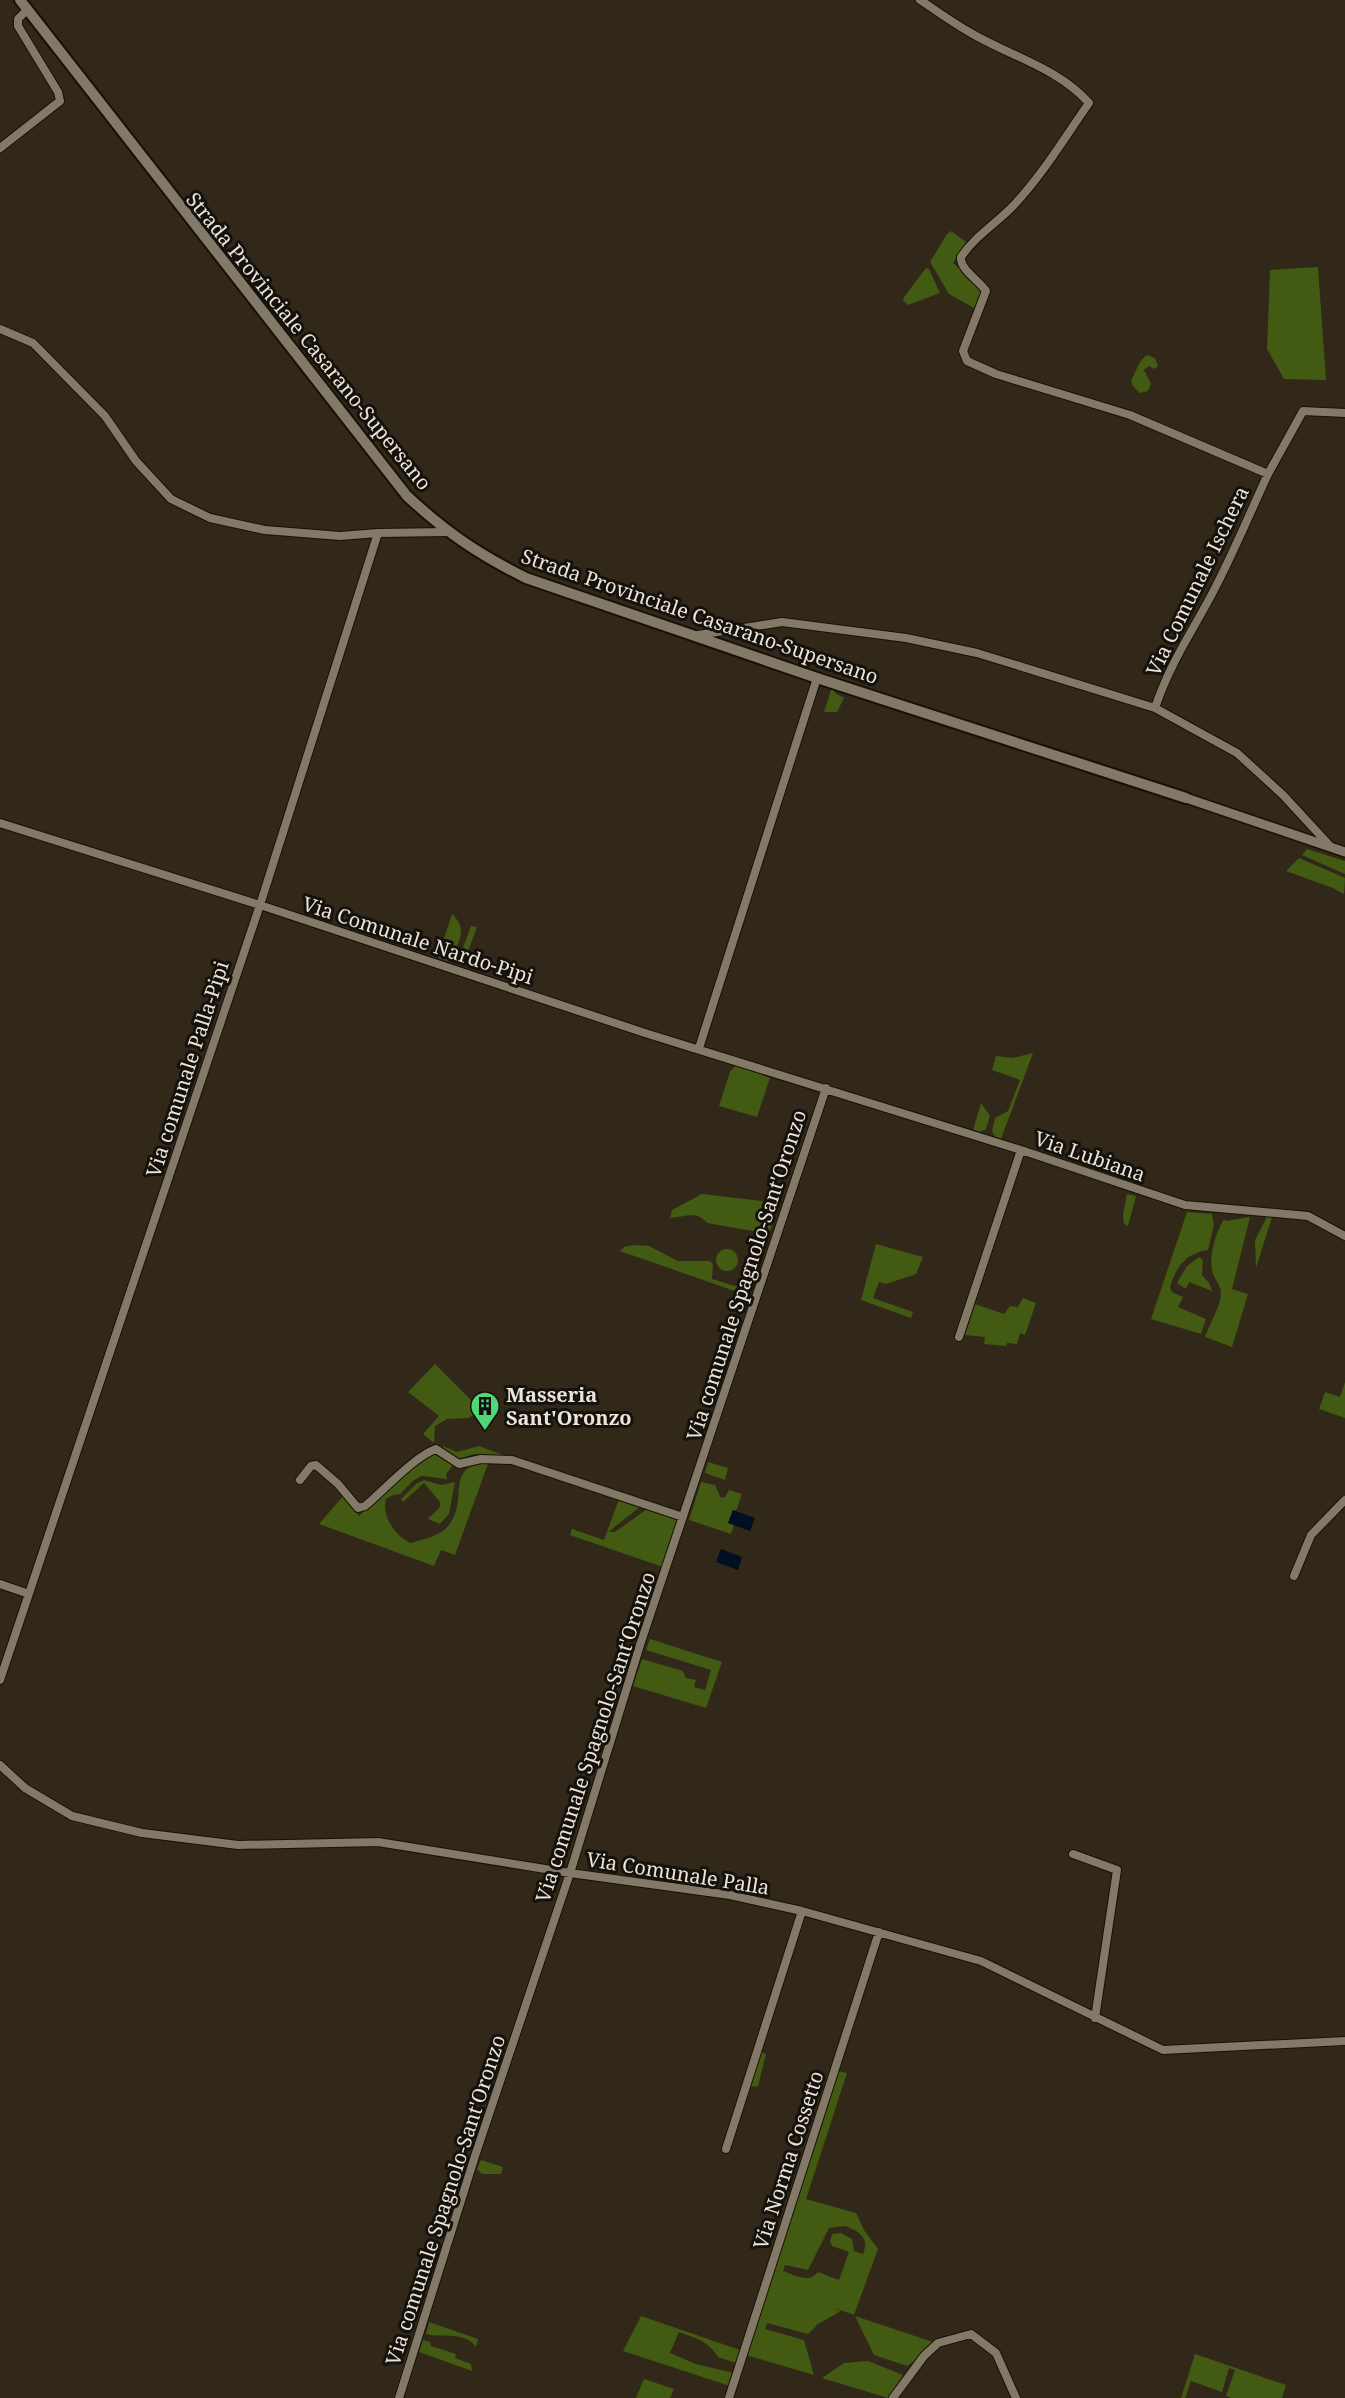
<svg xmlns="http://www.w3.org/2000/svg" width="1345" height="2398" font-family="'Noto Serif',serif">
<style>
.green{fill:#425a11;fill-rule:evenodd}
.water{fill:#001020}
.lines{fill:none;stroke-linecap:round;stroke-linejoin:round}
.minor-casing{stroke:#181104;stroke-width:10}
.tertiary-casing{stroke:#181104;stroke-width:12}
.secondary-casing{stroke:#181104;stroke-width:14}
.minor{stroke:#837968;stroke-width:8}
.tertiary{stroke:#837968;stroke-width:9}
.secondary{stroke:#837968;stroke-width:10}
.labels{text-anchor:middle;dominant-baseline:central;stroke-width:6;stroke-linejoin:round;paint-order:stroke}
.street-label{font-size:20px;fill:#eae4db;stroke:#15110b}
.poi-label{font-size:20px;font-weight:bold;fill:#eae4db;stroke:#15110b;text-anchor:start}
</style>
<rect width="100%" height="100%" fill="#312819"/>
<!-- green -->
<path class="green" d="M951 231 966 242 953 263 975 282 982 295 974 308 949 294 930 262 947 234Z
M1318 267 1326 380 1284 379 1267 349 1270 270Z
M926 268 929 269 940 293 908 305 903 300 904 297Z
M1147 355 1155 358 1158 366 1154 369 1149 366 1144 370 1151 384 1148 391 1140 393 1133 386 1131 381C1136 372 1138 361 1147 355Z
M832 687 835 693 844 698 837 712H824Z
M1307 849 1345 861V874L1302 855Z
M1299 858 1345 878 1344 894 1333 888 1286 871Z
M452 914C469 930 458 942 450 962L438 958Z
M471 926 477 927 463 965 457 964Z
M1033 1053 1001 1139 995 1137 992 1131 995 1118 1008 1111 1020 1080 992 1070 996 1056 1013 1058Z
M736 1065 770 1078 757 1117 719 1106 730 1072Z
M981 1103 990 1116 986 1129 980 1132 973 1130Z
M702 1194 779 1203 769 1234 707 1223C697 1210 685 1217 670 1218L672 1210Z
M1127 1194 1136 1196 1128 1226 1124 1224 1123 1215Z
M1187 1212 1212 1214 1214 1225 1208 1250C1186 1253 1176 1267 1170 1287L1172 1292 1183 1297 1178 1307 1206 1319 1201 1334 1151 1319Z
M1250 1217 1232 1289 1248 1294 1232 1347 1205 1337C1210 1323 1221 1306 1221 1292 1220 1283 1213 1278 1212 1270 1209 1255 1216 1232 1224 1219L1226 1221Z
M1267 1217H1272L1256 1268 1255 1240Z
M876 1244 923 1257 916 1274 886 1284 879 1282 873 1298 913 1312 911 1318 861 1300Z
M634 1245 649 1246 678 1261H710L713 1264 712 1279 748 1290 746 1295 620 1251 624 1247Z
M716 1260a11 11 0 1 1 22 0a11 11 0 1 1-22 0Z
M1199 1257 1203 1260 1202 1275 1209 1283 1212 1291 1189 1282 1186 1289 1177 1283 1187 1266Z
M1023 1298 1036 1303 1025 1335 1020 1333 1017 1344 1007 1343 1006 1346 984 1344 985 1337 965 1335 975 1304 1004 1314 1010 1306 1018 1307Z
M435 1364 481 1410 469 1418 447 1419 435 1426 434 1443 423 1434 439 1416 408 1392Z
M1345 1382V1418L1319 1409 1325 1392 1340 1397Z
M443 1446 457 1452 479 1446 503 1455 502 1457 474 1454 458 1459 442 1449Z
M433 1452 454 1464 446 1474 447 1479 422 1476 414 1480 400 1494 393 1495 386 1499C381 1516 396 1537 411 1543 423 1539 441 1536 449 1525 470 1498 442 1468 489 1461L455 1555 441 1550 434 1566 319 1524 344 1495 359 1516 399 1478Z
M708 1462 728 1468 725 1480 705 1473Z
M424 1480 441 1485 455 1482 449 1514 440 1524 428 1519 440 1507V1502L424 1483 403 1502 401 1499 416 1484Z
M701 1482 715 1485 721 1498 725 1497 729 1490 742 1494 736 1511 733 1510 728 1523 734 1525 731 1534 689 1520Z
M619 1499 640 1507 608 1532H615L647 1509 678 1519 663 1567 570 1535 572 1529 604 1540Z
M650 1639 722 1662 706 1708 633 1686 642 1659 683 1671 686 1678 696 1680 694 1687 705 1690 711 1670 646 1650Z
M760 2051 766 2054 758 2086 750 2087 748 2086Z
M837 2071 847 2073 806 2199 856 2213 864 2230 878 2249 854 2315 835 2308 841 2311 818 2324 808 2334 767 2323 765 2329 804 2340 814 2375 746 2355ZM845 2226C859 2231 870 2238 863 2254L854 2251 852 2239 841 2233 832 2234 830 2241 832 2246 849 2252 839 2280 818 2272C809 2284 795 2275 783 2271L785 2265 808 2270 829 2228Z
M481 2160 503 2167 501 2174H482L477 2169Z
M641 2316 740 2350 736 2363 718 2357C707 2340 697 2339 679 2332L670 2353 696 2364 734 2373 730 2386 623 2351Z
M855 2316 933 2342C924 2349 917 2361 907 2366L874 2355Z
M429 2322 478 2339 476 2347C464 2330 443 2339 426 2334Z
M423 2340 430 2342 431 2346 456 2354 455 2358 471 2364 472 2371 419 2352Z
M1195 2354 1286 2385 1282 2398H1231L1226 2396 1235 2370 1229 2368 1222 2392 1191 2381 1185 2398H1181Z
M868 2361 903 2375 888 2398 822 2378 844 2363Z
M644 2379 674 2389 670 2398H636Z"/>
<!-- water -->
<path class="water" d="M733 1510 755 1518 750 1531 728 1523Z
M721 1549 742 1557 738 1570 716 1562Z"/>
<g class="lines">
<!-- minor casing -->
<g class="minor-casing">
<path id="minor" d="M920 0C937 11 953 23 971 33 1010 56 1058 68 1089 103 1065 137 1043 174 1014 205 997 223 975 236 961 257 960 270 979 280 986 291L963 351 967 361 996 374 1130 415 1268 474C1250 513 1233 554 1213 592 1192 632 1170 663 1155 708L1237 753 1283 795 1330 846
M0 148 60 101 58 92 18 26V19L27 10
M0 329 33 343 105 416 136 461 171 499 210 518 265 530 340 536 378 533
M1268 474 1303 411 1345 413
M698 635 782 622 906 638 977 653 1155 708
M0 823 260 905 645 1033 1021 1150 1185 1205 1308 1216 1345 1236
M699 1048 817 678
M959 1337 1021 1150
M300 1480 311 1466 316 1465 338 1484 358 1508 365 1506C383 1491 415 1456 436 1449L459 1464 481 1459 512 1460 683 1517
M1294 1576 1311 1535 1345 1500
M0 1584 29 1594
M0 1680 260 905 378 533 447 532
M0 1765 25 1788 72 1816 142 1833 238 1845 378 1842 570 1873 730 1895 802 1911 981 1961 1163 2050 1345 2041
M1073 1854 1117 1870 1095 2018
M726 2149 802 1911
M399 2398 475 2156 570 1873 640 1645 826 1088
M729 2398 879 1932
M893 2398 924 2356 938 2343 971 2334 996 2353 1016 2398"/>
</g>
<!-- tertiary casing -->
<g class="tertiary-casing">
<path id="tertiary" d="M1186 798 1345 852"/>
</g>
<!-- secondary casing -->
<g class="secondary-casing">
<path id="secondary" d="M20 0 407 496C447 533 478 554 526 578L817 678 1186 798"/>
</g>
<!-- minor -->
<use href="#minor" class="minor"/>
<!-- tertiary -->
<use href="#tertiary" class="tertiary"/>
<!-- secondary -->
<use href="#secondary" class="secondary"/>
</g>
<!-- icons -->
<defs>
<g id="building-pin" transform="scale(1.5)"><path d="M0 17L-7.5 6A9.5 9.5 0 1 1 7.5 6Z" fill="#50d674" stroke="#15110b"/><path d="M-4-6H4V6H1V3H-1V6H-4ZM-2.5-4.3h1.7v1.8h-1.7ZM.8-4.3h1.7v1.8H.8ZM-2.5-1h1.7V.8h-1.7ZM.8-1h1.7V.8H.8Z" fill="#111"/></g>
</defs>
<g fill-rule="evenodd">
<use href="#building-pin" x="485" y="1406"/>
</g>
<g class="labels">
<!-- street labels -->
<g class="street-label">
<text transform="translate(309 341) rotate(51)">Strada Provinciale Casarano-Supersano</text>
<text transform="translate(1197 581) rotate(-64)">Via Comunale Ischera</text>
<text transform="translate(700 616) rotate(19)">Strada Provinciale Casarano-Supersano</text>
<text transform="translate(418 940) rotate(18)">Via Comunale Nardo-Pipi</text>
<text transform="translate(187 1069) rotate(-72)">Via comunale Palla-Pipi</text>
<text transform="translate(1090 1156) rotate(19)">Via Lubiana</text>
<text transform="translate(746 1275) rotate(-72)">Via comunale Spagnolo-Sant'Oronzo</text>
<text transform="translate(595 1737) rotate(-72)">Via comunale Spagnolo-Sant'Oronzo</text>
<text transform="translate(678 1873) rotate(9)">Via Comunale Palla</text>
<text transform="translate(788 2160) rotate(-72)">Via Norma Cossetto</text>
<text transform="translate(445 2200) rotate(-72)">Via comunale Spagnolo-Sant'Oronzo</text>
</g>
<!-- poi labels -->
<g class="poi-label">
<text x="506" y="1394">Masseria<tspan x="506" dy="23">Sant'Oronzo</tspan></text>
</g>
</g>
</svg>
